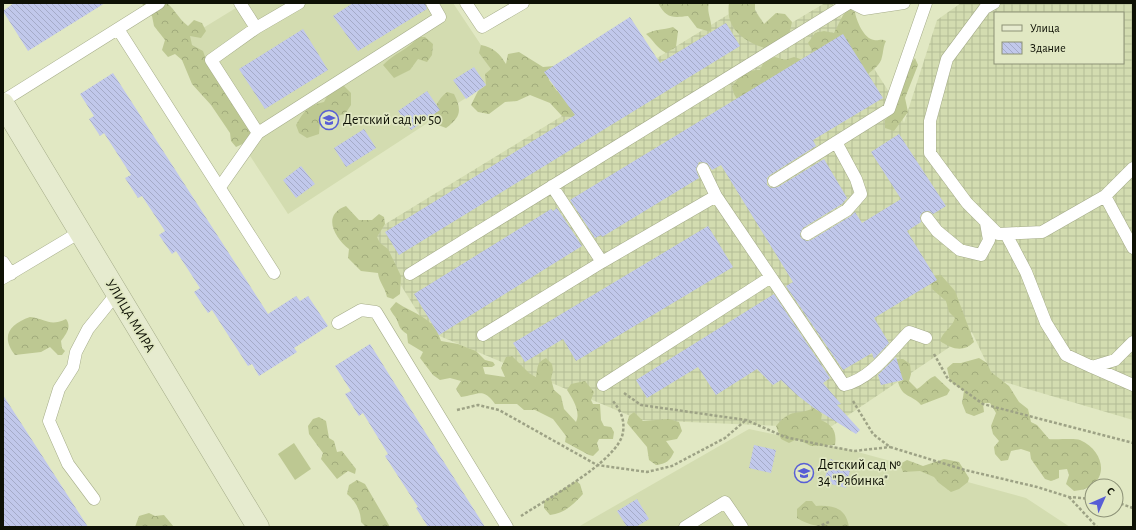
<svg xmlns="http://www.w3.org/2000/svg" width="1136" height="530" font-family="'Alegreya Sans',sans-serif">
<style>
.built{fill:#d3dcb0}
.industrial{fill:url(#industrial-grid);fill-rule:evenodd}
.grass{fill:#bdc892}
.forest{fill:url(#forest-crowns)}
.building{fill:url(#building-back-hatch)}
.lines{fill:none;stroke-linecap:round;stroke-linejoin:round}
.service-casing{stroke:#a5ac89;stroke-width:13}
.secondary-casing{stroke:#a5ac89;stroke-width:23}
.path{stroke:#9da285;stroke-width:2.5;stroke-dasharray:3 2;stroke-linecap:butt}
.service{stroke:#fff;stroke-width:12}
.secondary{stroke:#e6ebcf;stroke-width:22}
.labels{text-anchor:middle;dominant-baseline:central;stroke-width:3.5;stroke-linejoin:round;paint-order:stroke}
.poi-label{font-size:14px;fill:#0e1105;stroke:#e1e8c3;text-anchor:start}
.street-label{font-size:14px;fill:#0e1105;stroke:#e1e8c3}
</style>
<defs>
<pattern id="industrial-grid" width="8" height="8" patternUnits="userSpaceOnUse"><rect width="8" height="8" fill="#d3dcb0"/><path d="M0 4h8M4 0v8" fill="none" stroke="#b4bc96"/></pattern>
<pattern id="forest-crowns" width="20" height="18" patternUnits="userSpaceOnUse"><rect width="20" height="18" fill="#bdc892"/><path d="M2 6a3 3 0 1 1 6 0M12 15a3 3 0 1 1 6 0" fill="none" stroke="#a1ab7c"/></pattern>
<pattern id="building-back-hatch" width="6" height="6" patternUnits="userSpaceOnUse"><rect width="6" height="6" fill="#c1c8eb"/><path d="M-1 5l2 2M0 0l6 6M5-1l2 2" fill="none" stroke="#a5abc8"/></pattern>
</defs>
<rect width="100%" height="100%" fill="#e1e8c3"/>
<!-- built -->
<path class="built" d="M244 3H453L501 75 288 214 177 44Z
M749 429 854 451 1026 498 1070 527H578Z"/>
<!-- industrial -->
<path class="industrial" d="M747 3H751L771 35 825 3H832L898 106 904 123 937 20 961 3H1133V420L994 379 972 332 829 428 640 420 430 332 369 234ZM995 13H1123V63H995Z"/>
<!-- grass -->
<path class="grass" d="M294 443 311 469 295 480 278 454Z"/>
<!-- forest -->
<path class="forest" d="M142 3H167C176 11 178 18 188 26L194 20 202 23 206 31 201 38 190 36 192 45 203 51 209 68 252 133 247 142 236 147 231 141 230 133 211 105 192 84 182 60 175 54 168 57 162 50 165 40 154 26 152 16 146 11Z
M658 3H709C706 13 713 21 711 32L697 28 688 16C672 18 666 18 658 3Z
M729 3H755V11L764 24 776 13 785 14 792 22 789 35 768 49C745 42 725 30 729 3Z
M849 8 855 12C856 20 864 39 874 40 879 41 881 38 886 41 882 48 884 59 878 65 874 70 867 74 862 78L817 59 808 43 815 33 824 31 834 33 843 15Z
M673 27 678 31 676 47 666 53C656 47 654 41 646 34 655 29 663 30 673 27Z
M418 37H425L433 44 432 55 427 62 418 59 410 70 394 78 383 65C394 53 408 50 418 37Z
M481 45C493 47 500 54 506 64L508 54 519 52 543 67 554 66 549 80 557 91 567 84 619 88 572 117 562 116 550 103 530 95 517 101 505 102 489 114 478 112 471 105 478 91 486 85 485 74 491 69 479 53Z
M775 57 785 60 794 57 806 61 741 106 734 94 732 87C738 77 747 69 760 70L765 59Z
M915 58 918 65 905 98 908 112 894 131 885 128V120L895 109 911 63Z
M343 85 351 93V105L345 114 337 116 330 123 320 122 319 134 307 138 299 133 296 125C303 112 309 105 324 102L327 96Z
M447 92 454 94C462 110 461 117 446 128L438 125 434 119C435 107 437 100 447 92Z
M346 206 359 220H372L379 214 384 217 385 224 377 237 380 243 388 249 401 276 400 294 393 299 387 297C385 287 379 282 378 273L361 271 348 258 349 249C335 238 321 215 346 206Z
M941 275 955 291 974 342C963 353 952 349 940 341 943 331 952 328 955 318L949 312 946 301 932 289 931 284 934 276Z
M396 302C415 315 433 316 441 341L458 344 476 351 485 360 493 362 495 365 492 367H483L485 374 505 377 501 368 506 357 512 356 529 373 536 377C538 367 536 363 546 358L552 364 553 370 551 379 554 390 561 396 564 409 576 422C581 412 573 399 567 390L571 384 585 381 594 392 591 400 593 404H600L601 420 604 426 611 427 614 432 613 439H599L597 443 599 450 593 456 589 455 565 442 566 436 553 419 535 410H524L517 404H495C483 387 478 395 461 397L456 389 461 381 450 378 440 380 433 375 420 358 423 352 408 343 407 334C398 328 400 326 396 318 394 315 392 313 390 309Z
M30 317C47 319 49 327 66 319 72 327 66 334 61 341L62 348 65 351 62 355H58L50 347 41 352 15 355C0 336 10 324 30 317Z
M979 358 987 363 991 372 1009 386 1019 402 1028 409 1031 422 1037 425 1049 439C1056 440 1075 438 1080 440 1109 453 1109 489 1074 491L1066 484 1069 475 1067 469 1059 470V478L1051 481 1045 479 1031 459 1030 452 1021 449 1011 451 1008 460 1001 461 995 454 994 447 999 441 993 434 991 426 996 413 990 403H985L983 404 984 412 974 416 966 413 962 403 964 391 950 381 947 368 953 363H961Z
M894 359H903L910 364 911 374 909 381 917 389C924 385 927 379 935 376L950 390 947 395 921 405C912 394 903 399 898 382L903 380 889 370 888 363Z
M814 408 822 414 821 420C833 425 837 432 835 445L811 446 797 439 789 443 781 439 776 426C792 407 797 416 814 408Z
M634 412 643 421 669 419 679 422 682 431 677 439 666 441 674 452C670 461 666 464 656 465L649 460 647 447 627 423 629 416Z
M319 417 326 421 329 438 334 441 337 452 342 451 356 469 355 474 348 471 337 479 321 459 323 453 309 434 308 426 313 419Z
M944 459 959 462 969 478 968 482 959 489 951 492 939 483 934 477 920 471 903 472 900 464 907 460 923 466Z
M357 480 365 484 390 527H366L361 522C361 511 355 500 347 494L349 485Z
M576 481 580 484 583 494C573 505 565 513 550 515L544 508V501Z
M806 501H812L816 506C834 505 846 508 849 527 831 527 814 529 797 518V509Z
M149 513 155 516 164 515 174 527H135L139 516Z"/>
<!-- building -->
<path class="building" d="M14 3H105L28 51 3 11Z
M353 3H425L427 9 358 51 333 16Z
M630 17 660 63 726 23 740 46 399 255 385 232 575 115 544 72Z
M303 29 328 70 265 109 239 69Z
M843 34 883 98 813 140 816 146 770 175 767 178V185L771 188 778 187 824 159 847 198 842 204 803 228 800 234 801 238 807 241 811 240 851 216 855 212 862 223 901 199 871 152 899 134 946 206 933 214 929 211 923 212 920 216 921 222 907 231 937 280 874 318 889 343 874 359 872 353 843 370 786 286 793 282 721 165 712 170 707 163 699 162 696 169 699 178 602 237 601 235 595 238 570 200Z
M474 67 486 85 466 99 453 80Z
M113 73 268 314 296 296 300 301 308 296 328 326 294 348 297 352 259 376 252 364 248 366 212 310 208 313 194 292 200 288 176 251 172 254 159 235 165 231 142 196 138 198 125 178 131 175 104 133 100 136 89 119 94 116 80 94Z
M427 91 440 110 411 130 398 111Z
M364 129 376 148 346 167 334 148Z
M301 166 315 184 296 198 283 180Z
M557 208 582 246 439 335 414 294 551 209 553 211Z
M708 226 733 267 576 361 563 339 525 362 513 343Z
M774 294 830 378 823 383 841 404 837 405 860 430 856 434 814 408 797 395 781 380 773 385 757 369 716 395 698 367 647 398 636 380Z
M370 344 430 440 485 527H428L416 508 418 507 385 456 388 454 363 413 359 416 345 394 351 391 335 366Z
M896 357 903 380 881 385 878 375Z
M3 395 88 527H3Z
M754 445 776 450 771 473 749 468Z
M830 459 851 465 846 488 824 482Z
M637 499 649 519 636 527H627L617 511Z"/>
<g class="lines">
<!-- service casing -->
<g class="service-casing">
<path id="service" d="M240 3 256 28
M299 3 256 28 211 60 258 133 440 17 432 3
M466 3 482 27 523 3
M852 3 864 9 904 3
M994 3 985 8 947 59 930 121V153L967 203 998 234 1042 232 1105 196 1133 168
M118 29 274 273
M3 101 159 3
M703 169 716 196 844 385C871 379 890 351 909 332L926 338
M774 181 889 109 926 3
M220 187 258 133
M1105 196 1133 248
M927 218 937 231 960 250 981 255 989 240 986 223
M807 234 847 210 861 194 856 179 836 142
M1006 234 1026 272 1046 323 1066 355 1092 367 1115 360 1133 342
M3 262 11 274
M602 262 716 196
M410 274 849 3
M3 278 80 232
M338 323 361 310 376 312 507 527
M483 335 602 262 552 186
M1092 367 1133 385
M603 385 771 277
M94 499 68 464 49 421 59 389 73 367 76 352 88 329 117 293
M685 527 725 502 742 527"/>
</g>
<!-- secondary casing -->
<g class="secondary-casing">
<path id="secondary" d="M3 104 258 527"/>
</g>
<!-- path -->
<path class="path" d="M934 354 948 379 983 404 1133 443
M624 393 641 405 746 420 785 437 827 446 854 451 890 447
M853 401 873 434 890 447 965 470 1037 487 1069 497 1092 499
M457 410 478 405 499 410 597 465 647 472 672 466 725 438 746 420
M1069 497 1097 527
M1116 502 1133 508
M521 516C545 500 620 460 623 432 625 419 620 410 613 401
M817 527 829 522"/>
<!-- service -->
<use href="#service" class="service"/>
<!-- secondary -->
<use href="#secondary" class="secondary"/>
</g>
<!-- icons -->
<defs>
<g id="school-ring" transform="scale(1)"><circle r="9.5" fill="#e1e8c3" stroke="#585ed6" stroke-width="1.5"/><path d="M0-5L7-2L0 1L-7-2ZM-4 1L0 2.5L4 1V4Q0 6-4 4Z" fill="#585ed6"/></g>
</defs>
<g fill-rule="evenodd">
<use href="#school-ring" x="329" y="120"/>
<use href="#school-ring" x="804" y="473"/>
</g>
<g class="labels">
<!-- poi labels -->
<g class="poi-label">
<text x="343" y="120">Детский сад № 50</text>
<text x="818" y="465">Детский сад №<tspan x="818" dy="16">34 "Рябинка"</tspan></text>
</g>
<!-- street labels -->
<g class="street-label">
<text transform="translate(130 316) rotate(59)">УЛИЦА МИРА</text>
</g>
</g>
<!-- border -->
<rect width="1136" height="530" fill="none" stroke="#0e1105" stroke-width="8"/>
<!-- legend -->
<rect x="994" y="12" width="130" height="52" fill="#e1e8c3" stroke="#8d9277"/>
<rect x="1002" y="25" width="20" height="6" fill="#e6ebcf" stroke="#8d9277"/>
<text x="1030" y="32" font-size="12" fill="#0e1105">Улица</text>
<rect x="1002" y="42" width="20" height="12" fill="url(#building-back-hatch)" stroke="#8d9277"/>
<text x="1030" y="52" font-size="12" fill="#0e1105">Здание</text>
<!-- north arrow -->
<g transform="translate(1104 498) rotate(45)"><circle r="19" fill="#e1e8c3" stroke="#8d9277"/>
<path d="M0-3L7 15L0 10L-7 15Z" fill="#585ed6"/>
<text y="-6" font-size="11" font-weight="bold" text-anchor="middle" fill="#0e1105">С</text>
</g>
</svg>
